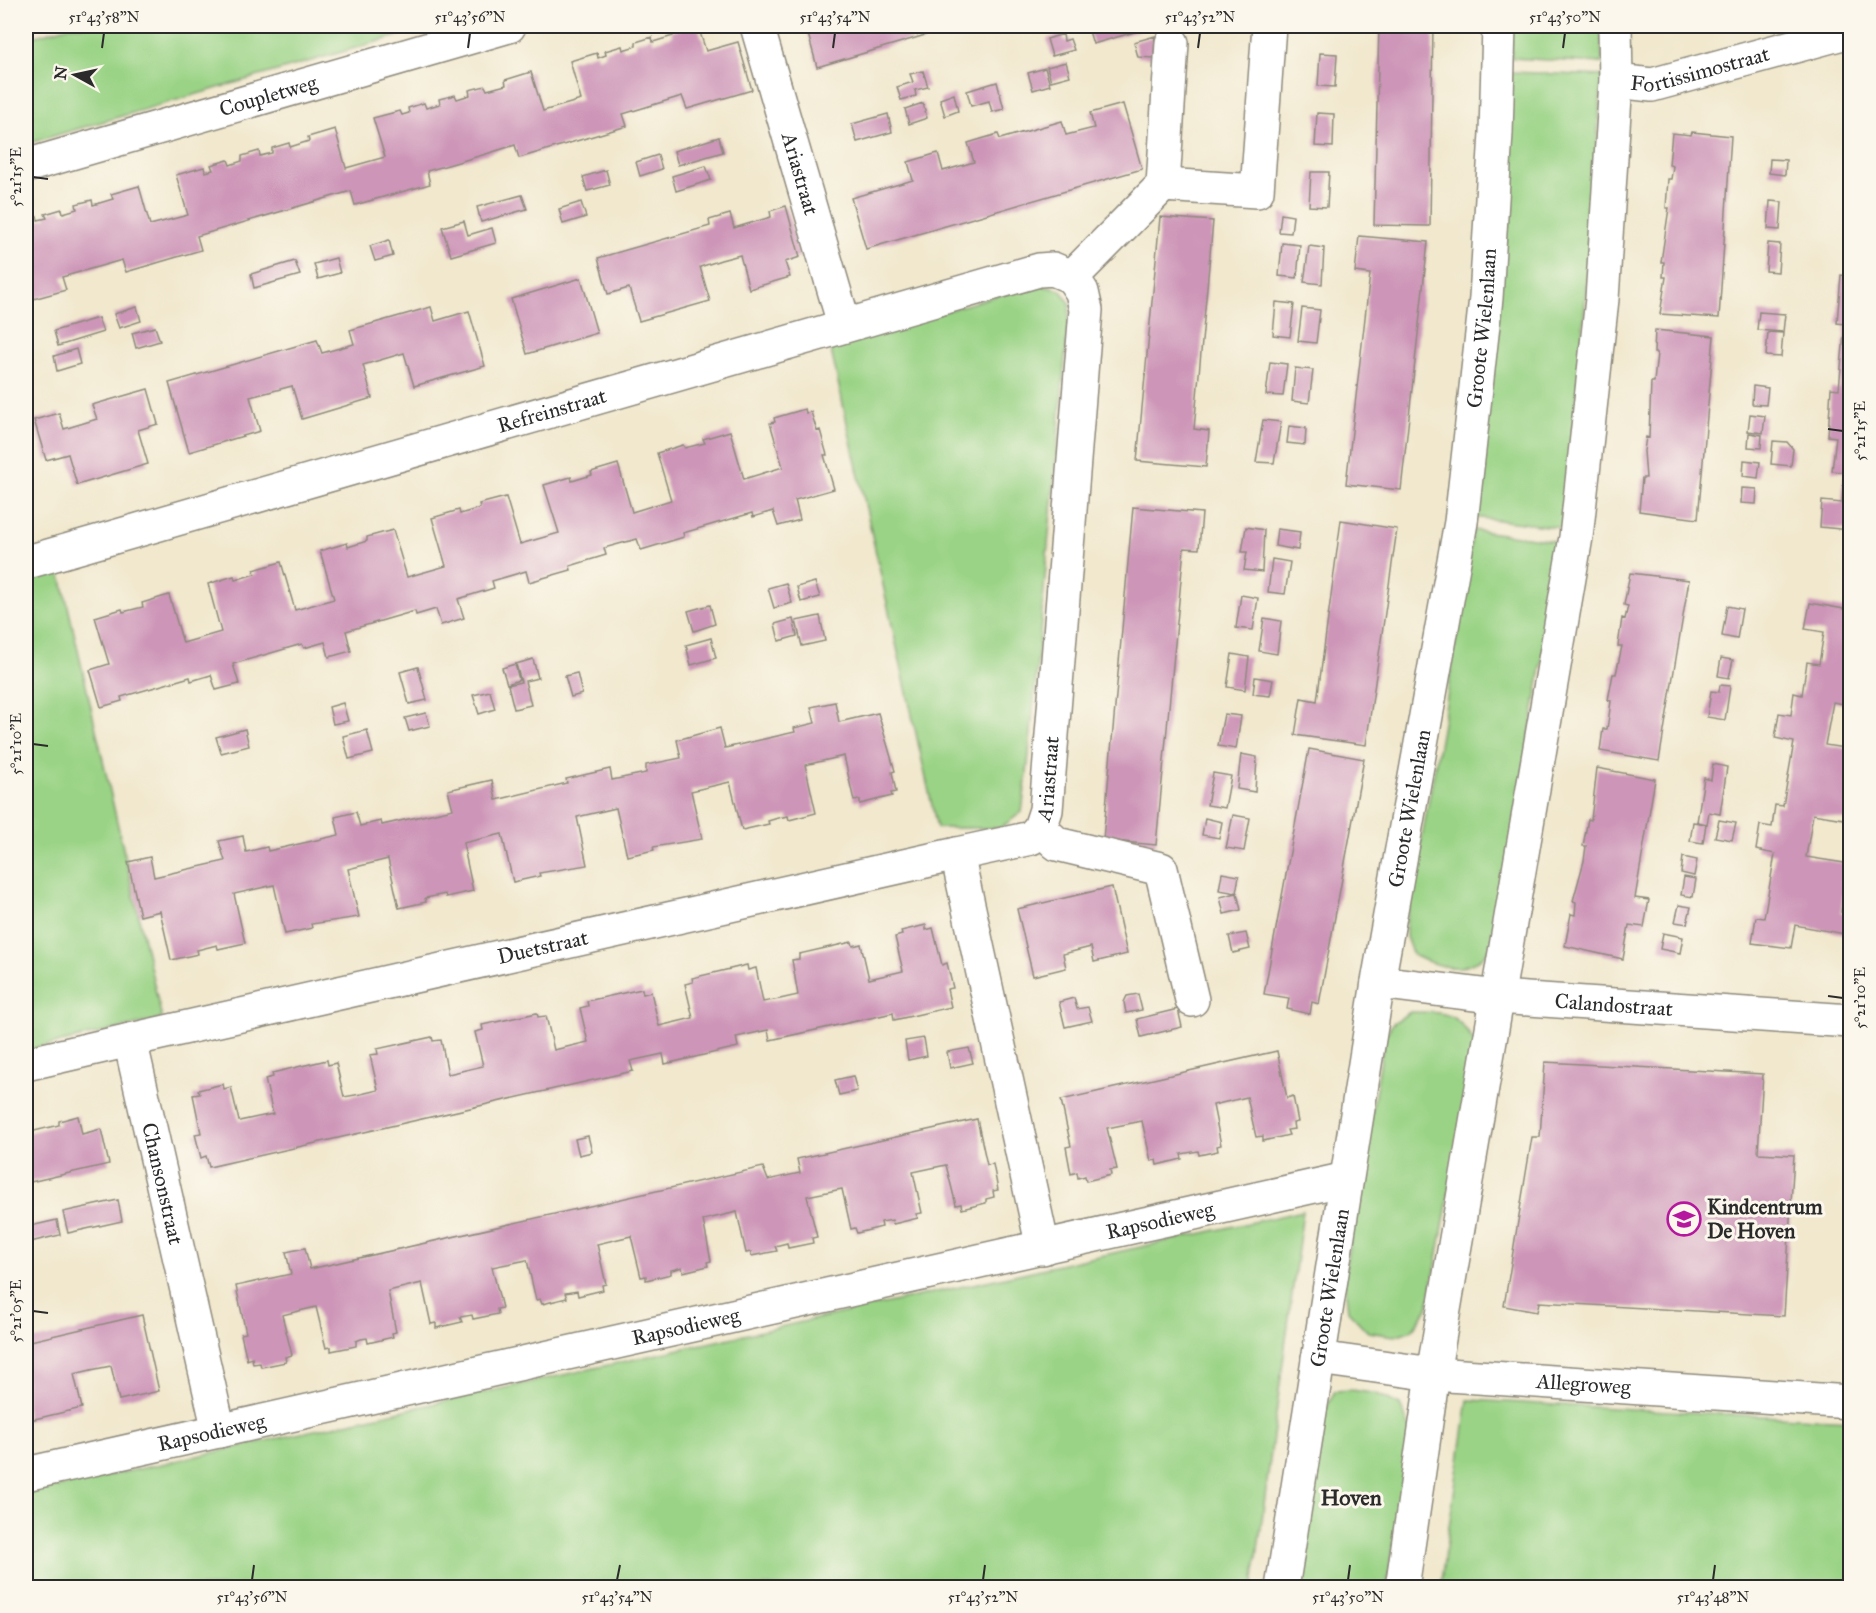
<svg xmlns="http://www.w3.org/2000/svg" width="1876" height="1613" font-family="'IM FELL Great Primer',serif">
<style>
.green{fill:#9ad385;stroke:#627f58;stroke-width:1.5}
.building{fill:#cd95b8}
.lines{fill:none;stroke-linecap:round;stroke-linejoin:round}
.minor-casing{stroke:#8e8a7c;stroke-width:36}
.minor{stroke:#fff;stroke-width:33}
.ticks{fill:none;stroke:#2b2b2b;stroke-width:2}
.labels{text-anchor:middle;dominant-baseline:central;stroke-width:6;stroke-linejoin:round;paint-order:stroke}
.street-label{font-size:21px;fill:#2b2b2b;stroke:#fbf7ec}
.poi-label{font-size:21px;font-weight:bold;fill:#2b2b2b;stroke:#fbf7ec;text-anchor:start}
.neighbourhood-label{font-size:22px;font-weight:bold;fill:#2b2b2b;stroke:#fbf7ec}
.neatline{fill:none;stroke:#2b2b2b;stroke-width:2}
.ticks-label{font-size:15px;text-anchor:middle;fill:#2b2b2b}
</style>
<rect width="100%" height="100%" fill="#fbf7ec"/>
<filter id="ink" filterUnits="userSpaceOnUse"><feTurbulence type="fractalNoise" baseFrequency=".0167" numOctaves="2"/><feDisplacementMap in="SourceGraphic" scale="12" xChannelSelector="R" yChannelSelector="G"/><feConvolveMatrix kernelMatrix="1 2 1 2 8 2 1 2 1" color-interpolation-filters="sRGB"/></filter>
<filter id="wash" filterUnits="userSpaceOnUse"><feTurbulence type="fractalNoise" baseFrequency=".008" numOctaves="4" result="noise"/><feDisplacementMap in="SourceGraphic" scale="24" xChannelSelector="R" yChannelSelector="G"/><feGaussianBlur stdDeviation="1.35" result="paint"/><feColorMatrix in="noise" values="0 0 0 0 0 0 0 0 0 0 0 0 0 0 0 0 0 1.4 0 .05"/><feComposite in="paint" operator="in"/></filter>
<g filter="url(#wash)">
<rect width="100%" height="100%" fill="#f1e8ce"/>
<!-- green -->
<path class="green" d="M70 26H431L26 144V39Z
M1511 26H1601L1602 63 1512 58Z
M1512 72 1602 76 1581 356 1563 528 1473 517Z
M1035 284 1060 290 1070 303 1028 764 1022 812 1000 828H937L830 346Z
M1473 530 1562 542 1495 941C1474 976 1446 971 1413 955L1406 937V924L1442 729Z
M59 567 162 1019 26 1050V577Z
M1410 1012C1448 1012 1457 1012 1476 1046L1428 1308 1412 1330 1395 1336 1368 1332 1348 1311 1344 1276 1385 1036 1393 1023Z
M1303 1211 1253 1587H26V1494Z
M1352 1390 1377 1394 1400 1405 1411 1432 1387 1587 1295 1588 1320 1421 1335 1391Z
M1468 1400 1850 1421V1587H1440Z"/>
<g id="blocks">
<!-- building -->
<path class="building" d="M692 26H698L706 51 738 42 752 90 687 109 682 96 623 114 627 126 519 158 515 145 486 154 427 171 430 184 376 199 355 205 351 191 197 236 201 250 126 272 122 260 62 277 66 290 26 301V219L37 216 38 220 47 218 45 214 62 209 63 213 77 209 76 204 92 200 93 205 113 199 111 194 139 186 150 225 188 215 176 175 204 167 205 172 213 170 211 165 228 160 230 165 242 161V156L259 151 260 156 272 153V148L289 143 290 147 309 141 308 137 335 129 346 168 385 157 373 118 400 111 402 115 409 113 408 108 424 103 426 108 440 104 439 99 455 95 457 99 470 95 469 90 485 86 487 90 506 85 505 80 531 72 543 111 581 100 570 61 597 53 598 58 606 55 605 51 622 46 623 50 636 46V42L652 37 653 42 673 36 671 31Z
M822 26H956L817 67 807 30Z
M1107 26H1155L1093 44 1089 31Z
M1379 26H1433L1430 226 1374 225Z
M1063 34 1064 41 1070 39 1074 50 1052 56 1047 39Z
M1155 36 1154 58 1138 57 1134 42Z
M1320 53 1337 54 1335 87 1318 86Z
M1066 62 1070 76 1051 81 1047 67Z
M1045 68 1050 85 1033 90 1028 73Z
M923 71 928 87 915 90 916 96 901 100 897 87 913 82 910 74Z
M997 82 1004 109 992 112 989 101 971 106 967 91Z
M954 94 958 111 945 116 940 99Z
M923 103 927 118 909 124 905 109Z
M1123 104 1142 169 866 249 851 198 913 180 908 162 938 153 943 171 974 162 968 143 998 134 1000 139 1062 121 1066 135 1094 128 1090 113Z
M1317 113 1334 114 1333 147 1315 146Z
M888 114 892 132 857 142 852 124Z
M1692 132 1731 136 1719 318 1660 314 1666 277H1663L1664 262H1661L1669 208H1666L1668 179H1671L1673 166 1669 165 1672 133 1691 135Z
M719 137 723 152 678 165 674 151Z
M658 155 662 169 640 176 636 162Z
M1770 159 1786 160 1785 175 1769 173Z
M706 166 711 180 676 191 672 176Z
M606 170 610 185 587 191 583 177Z
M1311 172H1329L1327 207 1309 206Z
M1849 175H1850V210H1847Z
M522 195 527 209 481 222 477 207Z
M1770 201 1782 202 1780 230 1768 229Z
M581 202 586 217 563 224 559 209Z
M786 206 800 257 785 262 790 277 749 289 740 255 721 260 700 267 710 301 639 321 629 288 608 294 598 258 710 226 709 220 730 214 734 228 771 217 770 211Z
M1281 214 1293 216 1291 233 1279 232Z
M1160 217 1213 221 1194 429 1209 431 1206 467 1137 461Z
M464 221 468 235 492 228 496 243 451 256 442 227Z
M1359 236 1428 242 1401 490 1346 484 1370 274 1355 272Z
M389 240 393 256 375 261 370 246Z
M1282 243 1300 245 1297 278 1279 276Z
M1768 243 1780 244 1778 272 1766 271Z
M1309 246 1324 248 1322 284 1304 282Z
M336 258 340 273 318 279 314 264Z
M295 261 300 275 254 288 251 274Z
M1849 271H1850V530L1820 527 1822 501 1842 503 1844 472 1832 471 1836 437 1828 436 1831 388 1839 389 1845 324 1837 323 1841 275 1848 276Z
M581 278 597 333 527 354 511 299Z
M1276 302 1294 304 1290 337 1273 335Z
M137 307 141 321 119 328 114 314Z
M431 307 435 321 469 311 485 366 414 386 404 353 363 365 372 398 302 419 292 386 250 397 260 431 189 452 169 383 317 340 322 353 354 344 350 330Z
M1302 308 1320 310 1316 343 1298 341Z
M1759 312 1785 314 1783 332 1757 330Z
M98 318 103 332 58 346 54 331Z
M155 327 160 341 136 348 132 333Z
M1655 330 1714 336 1698 519 1639 511 1642 478H1646L1644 451 1646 437 1649 438 1651 382H1654L1657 353H1654Z
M1768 332 1783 333 1781 357 1766 356Z
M76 349 80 364 57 371 54 356Z
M1270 362 1287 364 1283 396 1266 395Z
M1295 368 1313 370 1309 403 1292 401Z
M1753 386 1768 388 1766 405 1752 404Z
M148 389 158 424 138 430 148 464 77 485 68 454 46 460 34 420 59 413 64 429 97 419 92 405Z
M805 409 806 413 811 412 817 431 820 430 827 455H824L834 489 795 500 800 520 778 526 773 511 753 517 752 513 683 533 684 537 641 550 637 539 604 548 606 555 570 566 571 570 529 582 526 571 492 581 494 588 458 599 464 618 441 625 436 609 416 615 415 611 346 631 351 651 329 657 325 642 304 648 302 644 233 664 239 684 216 690 211 675 191 681 190 677 121 697 122 701 101 707 90 670 109 664 95 617 122 609 123 612 143 607 142 603 169 595 183 643 221 632 208 584 234 576 235 580 255 574 254 570 281 562 295 610 334 599 320 551 347 543 348 547 367 541V537L393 530 407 577 446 566 432 518 459 510 460 514 480 508 479 504 506 497 520 544 559 533 544 485 571 477 572 481 592 475 591 472 618 464 632 512 671 500 657 453 683 445 685 448 705 443 703 439 730 431 744 479 783 467 770 423 775 422 774 418Z
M1750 414 1765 416 1763 433 1748 431Z
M1263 420 1281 422 1274 463 1256 462Z
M1289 426 1306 428 1305 445 1287 443Z
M1749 433 1762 435 1761 448 1748 447Z
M1773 441 1787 442 1793 449 1791 466 1771 464Z
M1744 460 1760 462 1758 478 1743 476Z
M1742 488 1757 489 1756 504 1741 503Z
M1133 507 1202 513 1199 549 1184 548 1156 845 1103 840Z
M1341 520 1397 529 1366 745 1295 735 1301 698 1317 701Z
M1246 527 1264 530 1262 572 1244 570 1247 552H1242Z
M1277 529 1300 532 1298 550 1275 546Z
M1272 559 1290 562 1285 594 1268 592Z
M1630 573 1689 580 1659 761 1600 751 1603 729H1607L1609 716 1611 701 1608 700 1613 674H1616L1622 646H1618L1622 618 1625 619 1628 606 1624 605Z
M815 582 820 597 801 602 797 587Z
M786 583 792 603 774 608 768 588Z
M1241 595 1258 598 1253 630 1236 628Z
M1810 603 1850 610V705L1833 702 1825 745 1850 749V820L1813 814 1806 857 1850 864V886L1845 885 1841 912 1849 913 1845 934 1795 925 1791 948 1752 943 1756 917 1764 918 1775 854 1756 850 1760 825 1772 827 1775 805 1783 806 1794 742 1775 738 1779 713 1791 715 1794 693 1802 695 1807 662 1819 664 1824 632 1805 629Z
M710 605 715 624 694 631 688 611Z
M1727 606 1742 609 1737 639 1722 636Z
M820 616 825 641 802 646 796 621Z
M1264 618 1281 621 1277 654 1259 651Z
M793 619 797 636 779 641 775 624Z
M711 638 716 658 691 665 686 645Z
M1232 654 1249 657 1245 690 1227 687Z
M1721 658 1733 660 1729 678 1718 676Z
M533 659 538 678 525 681 531 705 514 709 508 685 521 682 516 664Z
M515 664 519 680 507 684 502 668Z
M418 667 427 700 409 704 400 672Z
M577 673 582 694 571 697 565 676Z
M1255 677 1273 680 1270 696 1253 694Z
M1720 685 1730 686 1725 720 1707 717 1711 691 1719 692Z
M490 691 495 709 479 714 473 695Z
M835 702 839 722 878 713 895 771 892 772 896 792 891 793 892 796 860 804V800L854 801 844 756 805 765 816 813 789 820 788 816 778 818 768 821 769 824 742 830 730 782 691 791 702 839 653 847 654 850 627 856 616 808 577 817 587 865 539 873 540 876 513 882 502 834 463 843 473 891 446 897 445 894 425 898 426 902 399 908 388 859 348 869 359 917 311 924 312 928 285 934 274 885 234 894 245 943 218 949 217 945 197 950 198 954 171 960 160 911 140 916 128 862 150 857 154 877 189 869 225 861 219 841 243 836 246 852 267 847 268 851 339 835 335 817 356 812 360 826 381 821 382 825 453 809 448 790 492 780 496 800 567 783 566 779 610 769 612 780 646 773V765L681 758 677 740 720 728 725 748 795 732 794 728 815 723 811 707Z
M343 703 348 721 333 724 329 707Z
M426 713 430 726 409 731 405 718Z
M1224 714 1241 716 1236 749 1218 746Z
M245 729 249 746 221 753 216 737Z
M367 730 373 753 349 759 343 736Z
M1309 749 1364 759 1319 1004 1312 1002 1310 1014 1287 1009 1289 998 1264 994Z
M1241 754 1257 757 1255 792 1237 789Z
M1713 764 1727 767 1720 814 1709 812 1707 824 1697 822 1704 778 1711 780Z
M1597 768 1655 779 1635 898 1649 900 1644 927 1629 925 1623 959 1565 946 1571 914 1575 915 1576 902 1573 901 1584 861 1586 846H1583L1588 819 1591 820Z
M1213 773 1231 776 1225 808 1207 805Z
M1233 815 1250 818 1244 851 1226 848Z
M1205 818 1222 822 1219 838 1202 835Z
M1719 820 1736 823 1732 840 1715 837Z
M1693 822 1706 824 1703 843 1690 841Z
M1683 857 1697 860 1694 876 1681 873Z
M1222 873 1239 876 1236 893 1219 890Z
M1684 877 1696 879 1693 897 1681 895Z
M1112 887 1127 954 1094 962 1091 947 1063 954 1066 968 1033 976 1017 909Z
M1237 893 1241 910 1224 914 1220 897Z
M1679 905 1691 907 1687 924 1675 922Z
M926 925V930L933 928 942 965 947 963 953 988 947 989 951 1007 894 1020 893 1013 770 1040 768 1030 736 1037 738 1047 665 1064 663 1054 630 1061 633 1071 369 1131 209 1167 206 1156 201 1158 195 1134 201 1133 193 1095 200 1094 198 1090 223 1084 224 1089 231 1087 239 1121 273 1114 265 1079 273 1077 272 1073 327 1060 328 1065 336 1063 344 1097 361 1094 378 1090 370 1055 378 1054 377 1049 432 1037 433 1041 441 1040 448 1074 483 1066 475 1032 483 1030 482 1025 537 1013 538 1017 546 1016 554 1050 588 1042 580 1008 588 1006 587 1001 642 989 643 994 651 992 659 1026 693 1018 685 984 693 982 692 978 747 965 748 970 756 968 763 1002 780 999 798 995 792 960 799 959V954L852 942 853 946 861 944 869 979 903 971 895 937 902 935 901 931Z
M1246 933 1250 949 1233 953 1229 936Z
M1663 933 1683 937 1680 953 1660 949Z
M1138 994 1142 1010 1126 1013 1124 1002 1127 996Z
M1074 998 1077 1009 1088 1007 1092 1021 1065 1027 1059 1002Z
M1178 1009 1182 1027 1141 1037 1137 1019Z
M924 1038 927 1056 908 1060 905 1041Z
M969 1048 973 1063 950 1068 947 1052Z
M1277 1051 1287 1098 1293 1096 1298 1122 1293 1123 1294 1129 1287 1130 1289 1135 1263 1141V1136L1256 1137 1247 1097 1213 1105 1221 1145 1217 1146 1218 1151 1199 1155 1198 1151 1181 1154 1182 1159 1157 1165 1156 1160 1151 1161 1142 1121 1107 1128 1117 1169 1110 1170 1111 1175 1086 1181 1085 1176 1078 1178 1077 1172 1071 1174 1066 1147 1071 1146 1061 1100Z
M1545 1062 1763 1074 1758 1153 1794 1155 1784 1316 1539 1302 1537 1312 1504 1306 1532 1137H1540Z
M853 1076 857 1091 839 1095 835 1080Z
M78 1116 82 1134 101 1129 109 1164 26 1183V1133L59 1125V1121Z
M977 1119 987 1165 993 1164 998 1190 993 1191 994 1197 986 1199V1203L962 1209 961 1204 956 1205 946 1165 913 1172 922 1213 916 1214 918 1218 893 1224 892 1220 881 1222 882 1227 857 1233 855 1228 851 1229 842 1189 807 1196 817 1237 812 1238 813 1243 788 1248 787 1243 775 1246 777 1251 751 1256V1252L746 1253 737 1212 703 1220 711 1261 707 1262 708 1266 683 1272 682 1267 676 1269 671 1270V1274L646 1280V1276L641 1277 631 1236 597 1244 606 1284 602 1285 603 1290 578 1296 577 1291 565 1293 567 1298 542 1304 540 1299 536 1300 527 1260 492 1267 502 1308 497 1309 498 1314 473 1319 472 1315 460 1317 462 1322 436 1328V1323L431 1324 422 1283 388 1291 396 1332 392 1333 393 1337 368 1343 367 1338 361 1339 356 1341V1346L331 1351V1347L326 1348 316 1307 282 1315 292 1355 285 1357 286 1362 261 1367 260 1363 253 1364 252 1358 247 1360 241 1334 246 1333 236 1286 291 1274 286 1252 305 1248 310 1269 763 1167 768 1180 800 1173 797 1159Z
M588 1136 592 1152 579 1155 575 1139Z
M118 1200 122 1221 68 1233 63 1212Z
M57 1220 60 1235 26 1243V1227Z
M142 1315 159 1391 119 1400 111 1366 91 1370 74 1374 82 1408 26 1421V1342Z"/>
</g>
</g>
<g filter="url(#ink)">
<use href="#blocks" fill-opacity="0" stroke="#8e8a7c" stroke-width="1.5"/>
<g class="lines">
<!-- minor casing -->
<g class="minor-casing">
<g id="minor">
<path id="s1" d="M757 26 844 324"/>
<path id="s2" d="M1616 81 1652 85 1850 31"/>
<path id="s3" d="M26 166 509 26"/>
<path d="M1163 185 1172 43"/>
<path d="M1072 277 1163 185 1257 191 1269 26"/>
<path id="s4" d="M31 561 1039 270 1053 269 1072 277"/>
<path d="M1040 828 1057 844 1161 869 1192 1000"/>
<path id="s5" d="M1378 982 1498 997 1850 1021"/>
<path id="s6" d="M130 1040 957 854"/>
<path id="s7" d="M26 1064 130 1040 219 1431"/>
<path id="s8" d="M1043 1248 957 854 1031 838 1040 828 1046 810 1086 310 1082 292 1072 277"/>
<path id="s9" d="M1318 1358 1433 1374 1850 1402"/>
<path id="s10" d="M26 1474 1346 1179"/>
<path id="s11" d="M1282 1588 1378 982 1461 522 1486 298 1496 133 1499 26"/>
<path d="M1402 1588 1433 1374 1576 537 1602 299 1616 81 1615 26"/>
</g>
</g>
<!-- minor -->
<use href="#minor" class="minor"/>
</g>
</g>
<!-- ticks -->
<path class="ticks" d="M102 48 104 33M468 48 470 33M833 48 835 33M1198 48 1200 33M1563 48 1565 33M33 177 48 179M1828 429 1843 431M33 744 48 746M1828 996 1843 998M33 1311 48 1313M252 1580 254 1565M617 1580 620 1565M983 1580 985 1565M1348 1580 1350 1565M1713 1580 1715 1565"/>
<!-- icons -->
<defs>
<g id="school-ring" transform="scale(1.725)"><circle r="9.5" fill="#fbf7ec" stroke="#b5179e" stroke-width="1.5"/><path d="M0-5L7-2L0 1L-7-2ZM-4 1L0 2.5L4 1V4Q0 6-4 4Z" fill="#b5179e"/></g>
</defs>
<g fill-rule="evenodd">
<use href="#school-ring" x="1684" y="1219"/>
</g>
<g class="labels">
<!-- street labels -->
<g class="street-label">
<text stroke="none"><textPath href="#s2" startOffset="86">Fortissimostraat</textPath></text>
<text stroke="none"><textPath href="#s3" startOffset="252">Coupletweg</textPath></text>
<text stroke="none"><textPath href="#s1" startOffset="154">Ariastraat</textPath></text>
<text stroke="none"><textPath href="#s11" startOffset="1276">Groote Wielenlaan</textPath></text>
<text stroke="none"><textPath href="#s4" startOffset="542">Refreinstraat</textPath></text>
<text stroke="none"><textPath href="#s8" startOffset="543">Ariastraat</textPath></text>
<text stroke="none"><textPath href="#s11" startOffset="790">Groote Wielenlaan</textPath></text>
<text stroke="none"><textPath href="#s6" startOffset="423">Duetstraat</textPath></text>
<text stroke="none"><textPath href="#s5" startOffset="237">Calandostraat</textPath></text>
<text stroke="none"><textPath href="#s7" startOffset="254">Chansonstraat</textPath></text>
<text stroke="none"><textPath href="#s10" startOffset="1162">Rapsodieweg</textPath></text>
<text stroke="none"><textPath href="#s11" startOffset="304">Groote Wielenlaan</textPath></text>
<text stroke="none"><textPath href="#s10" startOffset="676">Rapsodieweg</textPath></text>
<text stroke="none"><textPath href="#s9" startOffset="267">Allegroweg</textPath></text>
<text stroke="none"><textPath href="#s10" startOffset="190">Rapsodieweg</textPath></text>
</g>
<!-- poi labels -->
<g class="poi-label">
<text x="1707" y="1207">Kindcentrum<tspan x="1707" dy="24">De Hoven</tspan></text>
</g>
<!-- neighbourhood labels -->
<g class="neighbourhood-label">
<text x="1351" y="1497">Hoven</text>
</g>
</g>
<!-- margin -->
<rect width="1876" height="1613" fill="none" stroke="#fbf7ec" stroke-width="66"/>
<!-- north arrow -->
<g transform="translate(75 75) rotate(278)" stroke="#fbf7ec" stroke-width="4.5" paint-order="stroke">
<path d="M0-4.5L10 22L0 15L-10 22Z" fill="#2b2b2b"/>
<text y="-9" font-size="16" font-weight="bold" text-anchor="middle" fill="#2b2b2b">N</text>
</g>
<rect x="33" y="33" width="1810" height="1547" class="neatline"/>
<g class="ticks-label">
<text x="104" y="22">51°43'58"N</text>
<text x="470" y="22">51°43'56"N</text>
<text x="835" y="22">51°43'54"N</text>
<text x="1200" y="22">51°43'52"N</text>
<text x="1565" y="22">51°43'50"N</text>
<text transform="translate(16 177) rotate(-90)" y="5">5°21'15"E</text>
<text transform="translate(1860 431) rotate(-90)" y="5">5°21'15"E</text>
<text transform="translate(16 744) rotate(-90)" y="5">5°21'10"E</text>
<text transform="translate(1860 998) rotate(-90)" y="5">5°21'10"E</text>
<text transform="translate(16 1311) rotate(-90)" y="5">5°21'05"E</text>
<text x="252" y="1602">51°43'56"N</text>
<text x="617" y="1602">51°43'54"N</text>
<text x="983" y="1602">51°43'52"N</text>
<text x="1348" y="1602">51°43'50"N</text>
<text x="1713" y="1602">51°43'48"N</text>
</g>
</svg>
